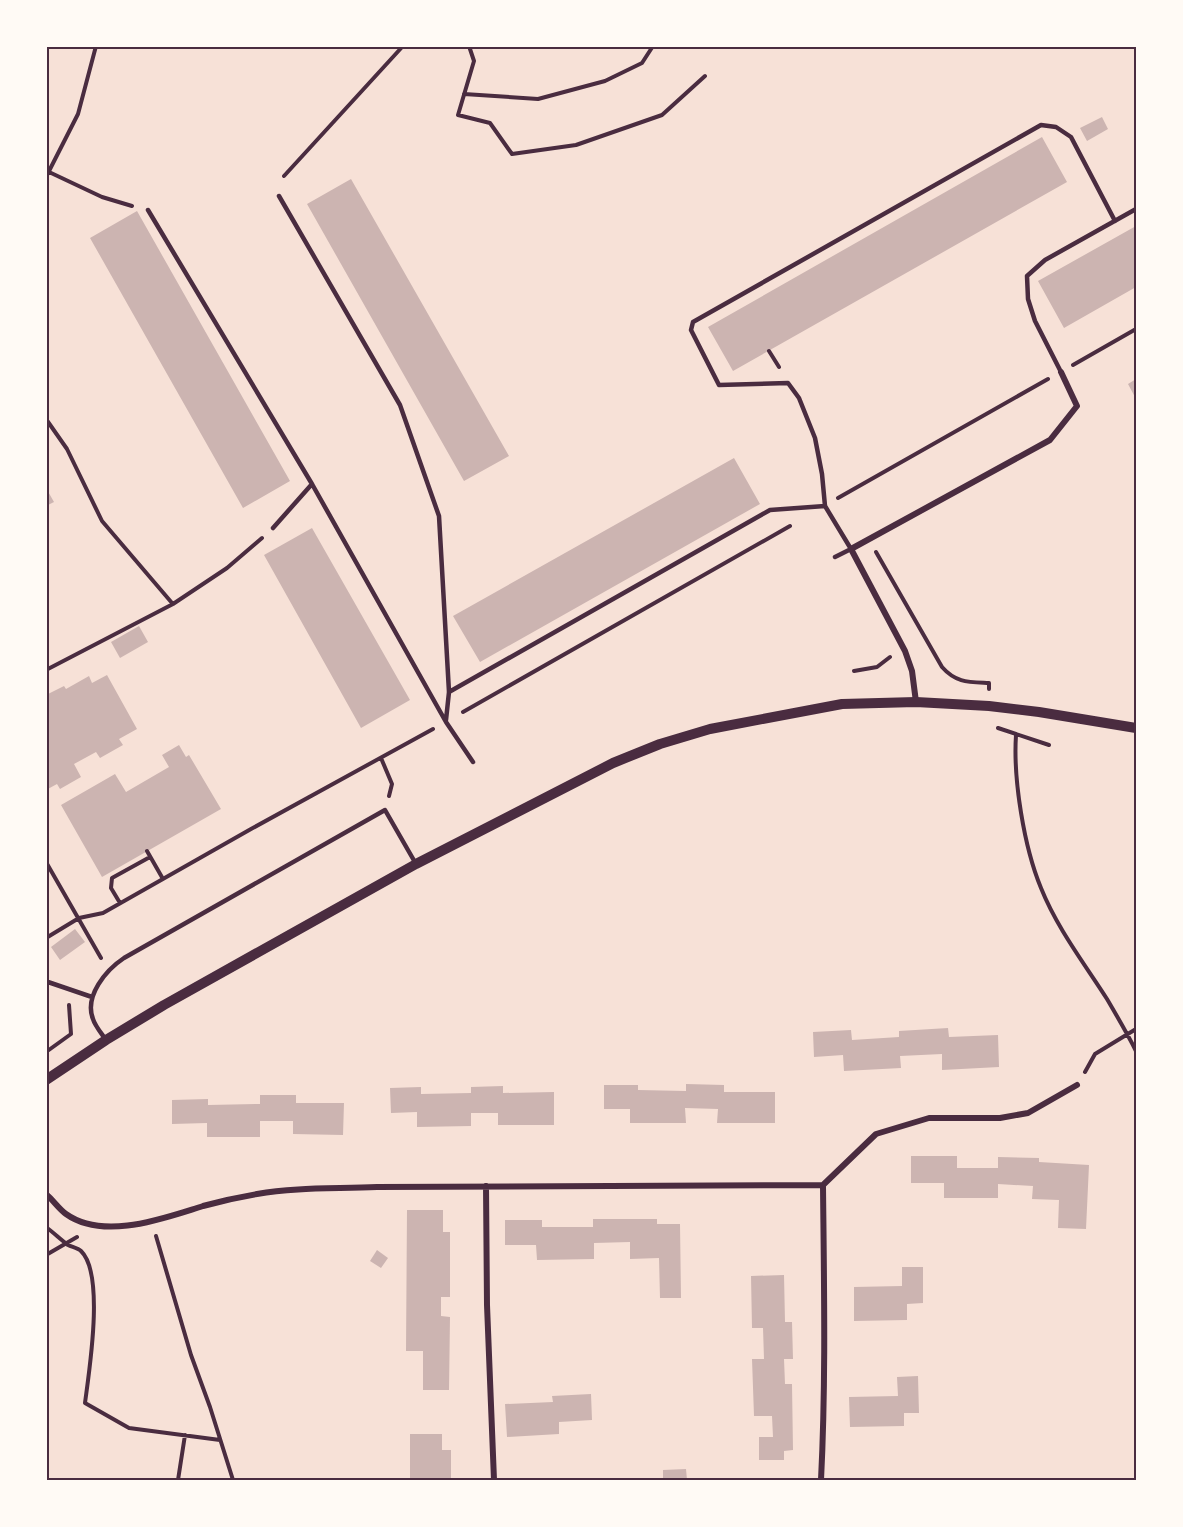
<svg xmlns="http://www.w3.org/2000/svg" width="1183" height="1527" font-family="'Sofia Sans Condensed',sans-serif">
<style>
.building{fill:#ccb4b1}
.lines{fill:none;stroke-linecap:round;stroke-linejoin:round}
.path{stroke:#4a2c40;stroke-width:4}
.service{stroke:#4a2c40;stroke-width:4.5}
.minor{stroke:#4a2c40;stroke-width:6}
.tertiary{stroke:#4a2c40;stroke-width:10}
.neatline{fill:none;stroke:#4a2c40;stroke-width:2}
</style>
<rect width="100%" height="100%" fill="#f7e1d7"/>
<!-- building -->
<path class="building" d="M1102 117 1108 129 1087 141 1080 128Z
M1042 137 1067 182 733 371 708 327Z
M351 179 509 456 464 481 307 204Z
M137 211 290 481 243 508 90 238Z
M1136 226V287L1064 328 1038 281Z
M1136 379V399L1128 384Z
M734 458 760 504 480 662 453 616Z
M46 488 54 502 46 506Z
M312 528 410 700 361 728 264 555Z
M139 626 148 642 120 658 111 642Z
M107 675 137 729 119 739 123 745 100 758 96 752 74 764 81 777 60 789 57 784 46 790V695L64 686 66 689 89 676 92 683Z
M179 745 186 757 189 755 221 809 102 877 61 805 115 774 126 792 169 767 162 755Z
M75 929 85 942 60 960 51 947Z
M948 1028 949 1037 998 1035 999 1067 942 1070V1054L900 1056 901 1068 844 1071 843 1055 814 1057 813 1032 851 1030 852 1040 899 1037V1031Z
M686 1084 724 1085V1092H775V1123H717L718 1109 685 1108 686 1123H630V1109H604V1085H638V1090L686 1091Z
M503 1086V1093L554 1092V1125H498V1113H471V1126L417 1127V1112L391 1113 390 1088 421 1087V1094L471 1093V1087Z
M260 1095H296V1103H344L343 1135 293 1134V1121H260V1137H207V1123L172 1124V1100L208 1099V1105L260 1104Z
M911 1156H957V1168H998V1157L1039 1158V1162L1089 1165 1086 1229 1058 1228 1059 1200 1032 1199 1033 1186 998 1184V1198H944V1183H911Z
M407 1210H443V1232H450V1297H441V1316L450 1317 449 1390H423V1351H406Z
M593 1219H657V1224H680L681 1298H660L659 1258 630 1259V1242L594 1243V1259L537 1260 536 1245H505V1220H542V1227H593Z
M377 1250 388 1258 381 1268 370 1261Z
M902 1267H923V1303L907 1304V1320L854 1321V1287L902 1286Z
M784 1275 785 1322H792L793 1359H784L785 1384H792L793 1450 784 1451V1460H759V1437H773L772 1416H754L752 1359H764L763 1328H752L751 1276Z
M918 1376 919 1413H904V1426L850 1427 849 1397 898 1396 897 1377Z
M591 1394 592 1420 559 1422V1434L507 1437 505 1404 553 1402 552 1396Z
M410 1434H442V1450H451V1480H410Z
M686 1469 687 1480H663V1470Z"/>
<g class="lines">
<!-- path -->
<path class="path" d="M469 46 474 61 458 115 490 123 512 154 576 145 662 115 705 76
M464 94 538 99 605 81 642 63 653 46
M49 172 102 197 132 206
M284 176 403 46
M46 177 78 114 96 46
M769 351 779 367
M1073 365 1136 329
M46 419 67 449 102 521 172 603
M838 498 1048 379
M876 552 942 667C956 683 969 682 989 683V689
M46 670 173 604 227 568 262 538
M854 671 877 667 890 657
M463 712 790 526
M998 728 1049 745
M1016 735C1013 779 1024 847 1041 888 1057 928 1084 963 1107 999 1117 1016 1127 1033 1136 1051
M381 758 392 784 389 796
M147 851 163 879
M46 862 101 958
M120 903 111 888 112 878 150 857
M46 938 79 918 103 913 251 829 433 729
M46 1052 71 1034 69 1005
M1085 1072 1095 1054 1136 1029
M46 1227C54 1233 61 1240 68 1245 72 1247 78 1248 81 1251 105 1274 89 1372 85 1403L129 1428 220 1440
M156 1236 191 1355 210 1407 233 1480
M46 1255 77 1237
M178 1480 185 1435"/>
<!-- service -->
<path class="service" d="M279 196 400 405 439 516 449 692 446 720
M148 210 312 484 446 722 473 762
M1061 372 1035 321 1028 299 1027 276 1045 260 1136 209
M273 528 312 484
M835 557 851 549 825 506 822 474 815 438 799 398 788 383 719 385 691 330 693 322 1041 125 1056 127 1071 137 1115 221
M449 692 770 510 825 506
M48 982 92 997
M106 1040C102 1034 95 1026 93 1019 84 996 106 970 124 958L385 810 416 864"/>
<!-- minor -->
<path class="minor" d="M916 702 912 671 905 651 851 549 1050 440 1077 406 1061 372
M486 1186 487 1305 494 1480
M46 1194C53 1200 59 1209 66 1214 104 1241 164 1218 203 1206 221 1201 239 1197 257 1194 296 1187 337 1189 377 1187L823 1185 876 1134 929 1118H1000L1028 1113 1077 1085
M821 1480C826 1382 824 1284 823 1185"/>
<!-- tertiary -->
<path class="tertiary" d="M46 1080 106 1040 164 1005 416 864 613 763 660 744 710 729 842 704 916 702 989 706 1039 712 1136 728"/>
</g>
<!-- border -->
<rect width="1183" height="1527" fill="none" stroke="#fffaf5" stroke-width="96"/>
<rect x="48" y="48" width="1087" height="1431" class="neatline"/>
</svg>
